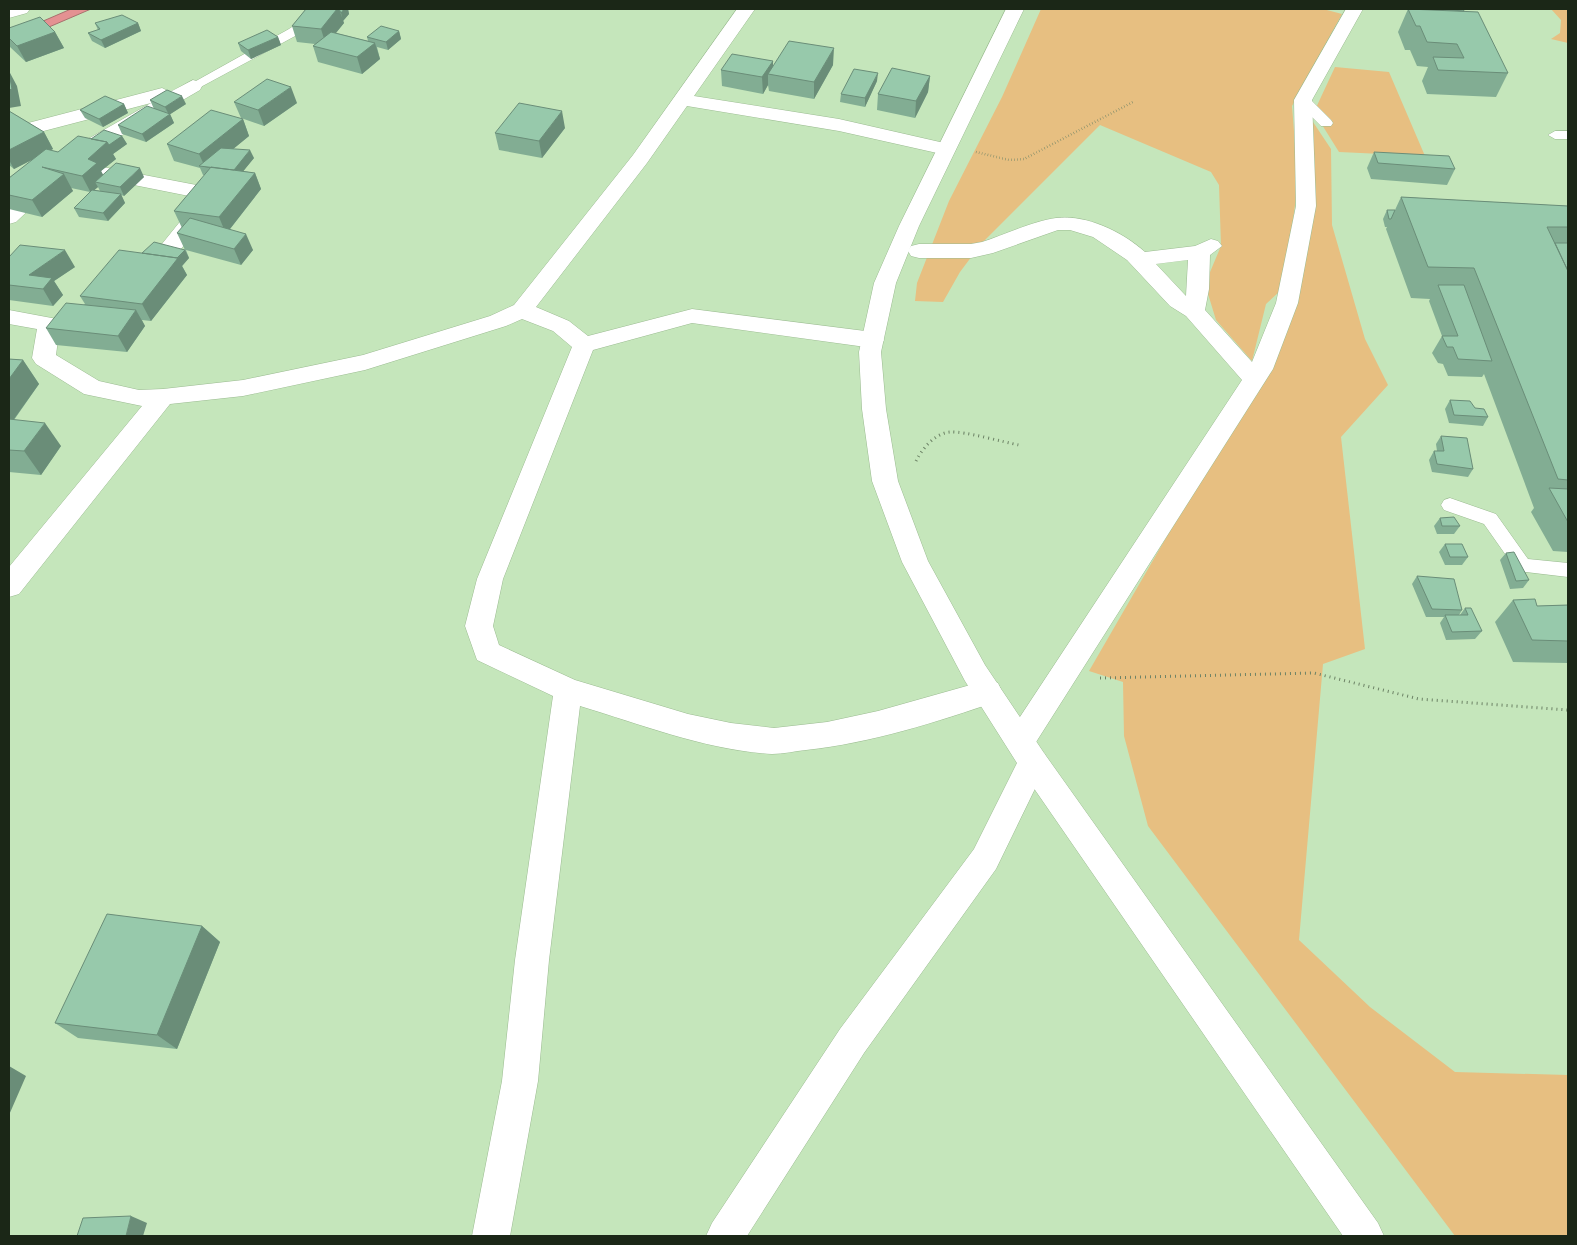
<svg xmlns="http://www.w3.org/2000/svg" width="1577" height="1245" font-family="Lato,sans-serif">
<style>
.green{fill:#e7bf81}
.water{fill:#e49192;stroke:#a8716d}
.lines{fill:none;stroke-linecap:round;stroke-linejoin:round}
.service-casing{stroke:#9bbb91;stroke-width:1}
.minor-casing{stroke:#9bbb91;stroke-width:1}
.tertiary-casing{stroke:#9bbb91;stroke-width:1}
.path-far1{stroke:#6c8265;stroke-width:2.5;stroke-dasharray:0.5 2.5;stroke-linecap:butt}
.path{stroke:#6c8265;stroke-width:3;stroke-dasharray:1 4;stroke-linecap:butt}
.service{fill:#fff;fill-rule:evenodd}
.minor{fill:#fff;fill-rule:evenodd}
.tertiary{fill:#fff;fill-rule:evenodd}
.wall{fill:#82ad93;fill-rule:evenodd}
.shaded-wall{fill:#6a8d78}
.building{fill:#97c9ab;stroke:#6a8d78}
</style>
<rect width="100%" height="100%" fill="#c5e6bb"/>
<!-- green -->
<path class="green" d="M1041 9H1323L1342 14 1292 106 1298 182 1291 236 1280 291 1266 304 1252 361 1216 320 1205 284 1221 246 1219 185 1211 172 1100 125 981 244 960 272 943 302 915 301 917 283 949 201 1002 97Z
M1551 9H1568V43L1551 39 1560 33 1561 20Z
M1335 67 1389 72 1425 156 1339 152 1314 112Z
M1309 116 1331 149 1332 225 1365 339 1388 385 1341 437 1365 649 1323 664 1299 940 1370 1007 1455 1072 1568 1075V1236H1455L1148 826 1124 736 1123 682 1089 671 1170 531 1296 301Z"/>
<!-- water -->
<path class="water" d="M71 9H91L35 33 27 28Z"/>
<g class="lines">
<!-- service casing -->
<g class="service-casing">
<path id="service" d="M319 9H332L297 35 197 89 193 90 187 86 289 29Z
M1303 96 1308 97 1331 120 1333 123 1331 126H1321L1298 103 1297 100Z
M1568 131V139H1555L1548 135 1555 131Z
M1450 498 1496 514 1528 559 1568 563V577L1517 571 1484 524 1444 510 1441 505 1444 500Z"/>
</g>
<!-- minor casing -->
<g class="minor-casing">
<path id="minor" d="M9 9H30L27 13 9 18Z
M737 9H755L694 96 839 119 953 145 956 149 953 153 946 155 839 131 687 106 647 163 536 307 569 321 588 336 692 309 873 332 881 335 884 340 881 345 873 348 692 323 593 350 503 579 493 626 499 645 575 680 688 714 731 723 774 728 827 722 878 711 988 680 998 683 1002 692 998 701C937 722 871 743 806 750 795 751 783 754 772 754 706 750 643 725 580 706L549 960 538 1081 510 1236H472L502 1081 515 960 553 696 477 660 465 626 477 579 572 347 553 331 522 319 506 326 365 370 243 396 170 404 19 594 9 597V567L142 406 84 394 36 364 32 358 37 329 9 324V310L57 319 60 324 56 355 99 381 139 390 163 389 243 380 363 355 490 316 514 305 633 155Z
M1346 9H1363L1312 100 1316 206 1298 303 1273 369 1031 750 1044 753 1048 762 996 869 864 1053 747 1236H706L712 1223 840 1029 974 849 1022 753 1010 750 1005 741 1010 732 1242 380 1186 316 1170 306 1127 260 1093 237 1070 230H1058L993 253 971 258H919L911 256 908 251 911 246 919 244H971L982 242C1004 235 1033 221 1056 218 1086 214 1123 232 1145 252L1195 246 1211 239 1218 241 1222 246 1210 255 1209 289 1205 310 1252 362 1276 303 1296 206 1294 100ZM1188 260 1186 296 1156 264Z
M193 80 200 82 202 86 200 90 88 155H74L71 151 74 147 151 103 9 140V128L162 88 170 92Z
M66 160 212 188 219 190 222 194 201 224 156 280 148 282 140 280 137 275 199 198 59 170 56 166 59 162Z
M44 179 51 181 54 185 51 189 16 222 9 224V207L37 181Z"/>
</g>
<!-- tertiary casing -->
<g class="tertiary-casing">
<path id="tertiary" d="M1006 9H1024L919 226 896 283 881 352 886 409 898 481 928 561 985 665 1044 753 1378 1223 1384 1236H1343L1022 771 965 681 902 562 872 481 862 409 859 352 874 283 899 226Z"/>
</g>
<!-- path-far1 -->
<path class="path-far1" d="M976 152 1009 160 1024 159 1133 102"/>
<!-- path -->
<path class="path" d="M916 461C922 449 935 433 950 432 964 431 1003 442 1019 445
M1100 678 1314 673 1419 699 1568 710"/>
<!-- service -->
<use href="#service" class="service"/>
<!-- minor -->
<use href="#minor" class="minor"/>
<!-- tertiary -->
<use href="#tertiary" class="tertiary"/>
</g>
<!-- wall -->
<path class="wall" d="M306 9H348L349 14 343 21 344 23 336 33 368 41 367 37 399 31 401 39 388 50 377 47 380 59 362 74 318 62 313 46 315 44 297 42 292 26Z
M1408 9 1428 10V9H1463L1464 11 1508 73 1496 97 1427 94 1422 81 1428 67 1417 66 1410 50H1405L1398 32Z
M95 23H138L141 31 105 48 92 41 88 33 98 30Z
M9 28 55 32 64 48 26 62 10 47 9 44Z
M278 37 281 45 251 59 241 51 238 43Z
M773 61V67L833 65 814 99 769 91 768 85 763 94 722 86 721 70Z
M930 76 928 92 915 118 877 110 878 94Z
M877 81 865 107 840 102 841 94Z
M150 100 186 104 170 114 174 123 146 142 122 134 118 125 154 109Z
M234 102 297 103 264 126 241 118Z
M124 104 128 113 103 127 85 118 80 110Z
M9 111 44 132 53 149 50 150 58 152 91 139 122 136 127 144 113 154 116 159 101 171 103 175 144 177 124 196 121 195 125 203 108 221 79 217 74 208 90 192 71 188 73 191 42 217 9 209V178L34 159 14 169 9 165ZM98 187 100 191 94 190Z
M243 119 249 136 233 149 254 158 243 171 255 173 261 189 230 229 253 250 241 265 186 250 189 258 182 266 187 275 151 321 142 320 145 326 127 352 56 345 46 328 85 304 80 296 142 253 185 250 177 233 182 228 174 211 205 175H203L200 168 174 161 167 144Z
M565 128 542 158 499 150 495 133Z
M1374 152 1455 169 1447 185 1371 179 1367 168Z
M1401 197 1568 206V552L1553 551 1531 512 1534 508 1484 374 1482 377 1448 376 1443 364 1438 363 1432 353 1442 336 1429 301 1430 299 1411 298 1386 229 1387 227H1385L1383 219 1387 210H1395Z
M9 257 75 267 54 281 63 295 53 306 9 300Z
M9 359 23 360 39 384 14 420 61 446 41 475 9 472Z
M1450 400 1475 408 1488 417 1483 426 1449 423 1445 409Z
M1441 436 1473 469 1468 477 1432 472 1429 460 1434 451H1437L1436 444Z
M1440 518 1460 526 1454 534H1437L1434 526Z
M1445 544 1468 557 1462 565H1445L1439 552Z
M1506 553 1529 580 1523 588 1510 589 1500 560Z
M1417 576 1462 610 1459 615H1460L1465 608 1482 631 1475 639 1446 640 1440 623 1444 617H1426L1412 584Z
M1513 600 1537 606 1568 605V663L1513 662 1495 622Z
M202 926 220 942 177 1049 78 1038 55 1023Z"/>
<!-- shaded-wall -->
<path class="shaded-wall" d="M337 9H339L344 23 326 45 321 29Z
M344 9H348L349 14 343 21 341 13Z
M138 23 141 31 105 48 101 40Z
M399 31 401 39 388 50 386 42Z
M55 32 64 48 26 62 17 46Z
M278 37 281 45 251 59 248 50Z
M375 43 380 59 362 74 357 57Z
M834 48 833 65 814 99V82Z
M773 61V75L768 74V85L763 94 762 77Z
M9 71 17 86 21 106 9 108Z
M878 73 877 81 865 107V98Z
M930 76 928 92 915 118 916 101Z
M291 87 297 103 264 126 258 110Z
M182 96 186 104 169 115 165 107Z
M124 104 128 113 103 127 99 119Z
M562 111 565 128 542 158 539 141Z
M170 114 174 123 146 142 142 134Z
M243 119 249 136 210 168 205 167 199 154Z
M44 132 53 149 14 169 9 160V150Z
M122 136 127 144 113 154 116 159 101 171 106 180 95 182 98 187 91 193 82 176 88 159 107 142Z
M250 150 254 158 237 179 234 170Z
M140 168 144 177 124 196 120 187Z
M255 173 261 189 226 234 219 217Z
M64 174 73 191 42 217 32 200Z
M121 194 125 203 108 221 103 213Z
M246 234 253 250 241 265 234 249Z
M65 250 75 267 54 281 63 295 53 306 43 289 29 275Z
M185 250 189 258 182 266 187 275 151 321 142 304 174 262Z
M136 310 145 326 127 352 118 336Z
M23 360 39 384 9 426V379Z
M45 423 61 446 41 475 24 451Z
M202 926 220 942 177 1049 157 1035Z
M9 1066 26 1076 9 1115Z
M131 1216 147 1223 143 1236H126Z"/>
<!-- building -->
<path class="building" d="M306 9H337L321 29 292 26Z
M339 9H344L341 13Z
M1408 9 1478 12 1508 73 1438 70 1433 57 1464 58 1457 44 1427 42 1420 26H1416Z
M1439 9H1463L1464 11Z
M122 15 138 23 101 40 88 33 100 29 95 23Z
M40 17 55 32 17 46 9 38V28Z
M381 26 399 31 386 42 367 37Z
M267 30 278 37 248 50 238 43Z
M331 32 375 43 357 57 313 46Z
M789 41 834 48 814 82 768 74Z
M732 54 773 61 762 77 721 70Z
M892 68 930 76 916 101 878 94Z
M854 69 878 73 865 98 841 94Z
M9 73 12 89 9 90Z
M267 79 291 87 258 110 234 102Z
M167 90 182 96 165 107 150 100Z
M105 96 124 104 99 119 80 110Z
M519 103 562 111 539 141 495 133Z
M147 106 170 114 142 134 118 125Z
M211 110 243 119 199 154 167 144Z
M9 111 44 132 9 150Z
M104 130 122 136 109 145 107 142 91 139Z
M78 136 107 142 88 159 97 163 82 176 42 167 64 174 32 200 9 195V178L46 149 58 152Z
M221 148 250 150 234 170 199 166Z
M1374 152 1449 156 1455 169 1378 163Z
M116 163 140 168 120 187 95 182Z
M211 167 255 173 219 217 174 211Z
M92 190 121 194 103 213 74 208Z
M1401 197 1568 206V227H1547L1568 271V480L1558 479 1474 268 1428 267Z
M1387 210H1395L1391 219H1389Z
M190 218 246 234 234 249 177 233Z
M154 242 185 250 177 258 142 253Z
M1555 243H1568V271Z
M20 245 65 250 29 275 52 278 43 289 9 285V257Z
M119 250 178 258 142 304 80 296Z
M1438 285H1464L1492 361 1458 359 1453 347H1447L1442 336H1458Z
M66 303 136 310 118 336 46 328Z
M9 359 23 360 9 379Z
M1450 400 1470 401 1475 408 1484 409 1488 417 1454 415Z
M9 419 45 423 24 451 9 450Z
M1441 436 1467 438 1473 469 1437 464 1434 451H1444Z
M1549 488 1568 489V522Z
M1454 517 1460 526H1442L1440 518Z
M1445 544H1462L1468 557H1450Z
M1514 552 1529 580 1516 581 1506 553Z
M1417 576 1454 579 1462 610 1432 609Z
M1535 599 1537 606 1568 605V641L1532 640 1513 600Z
M1465 608H1471L1482 631 1452 632 1445 615H1468Z
M107 914 202 926 157 1035 55 1023Z
M131 1216 126 1236H77L83 1218Z"/>
<!-- border -->
<rect width="1577" height="1245" fill="none" stroke="#1b2717" stroke-width="20"/>
</svg>
